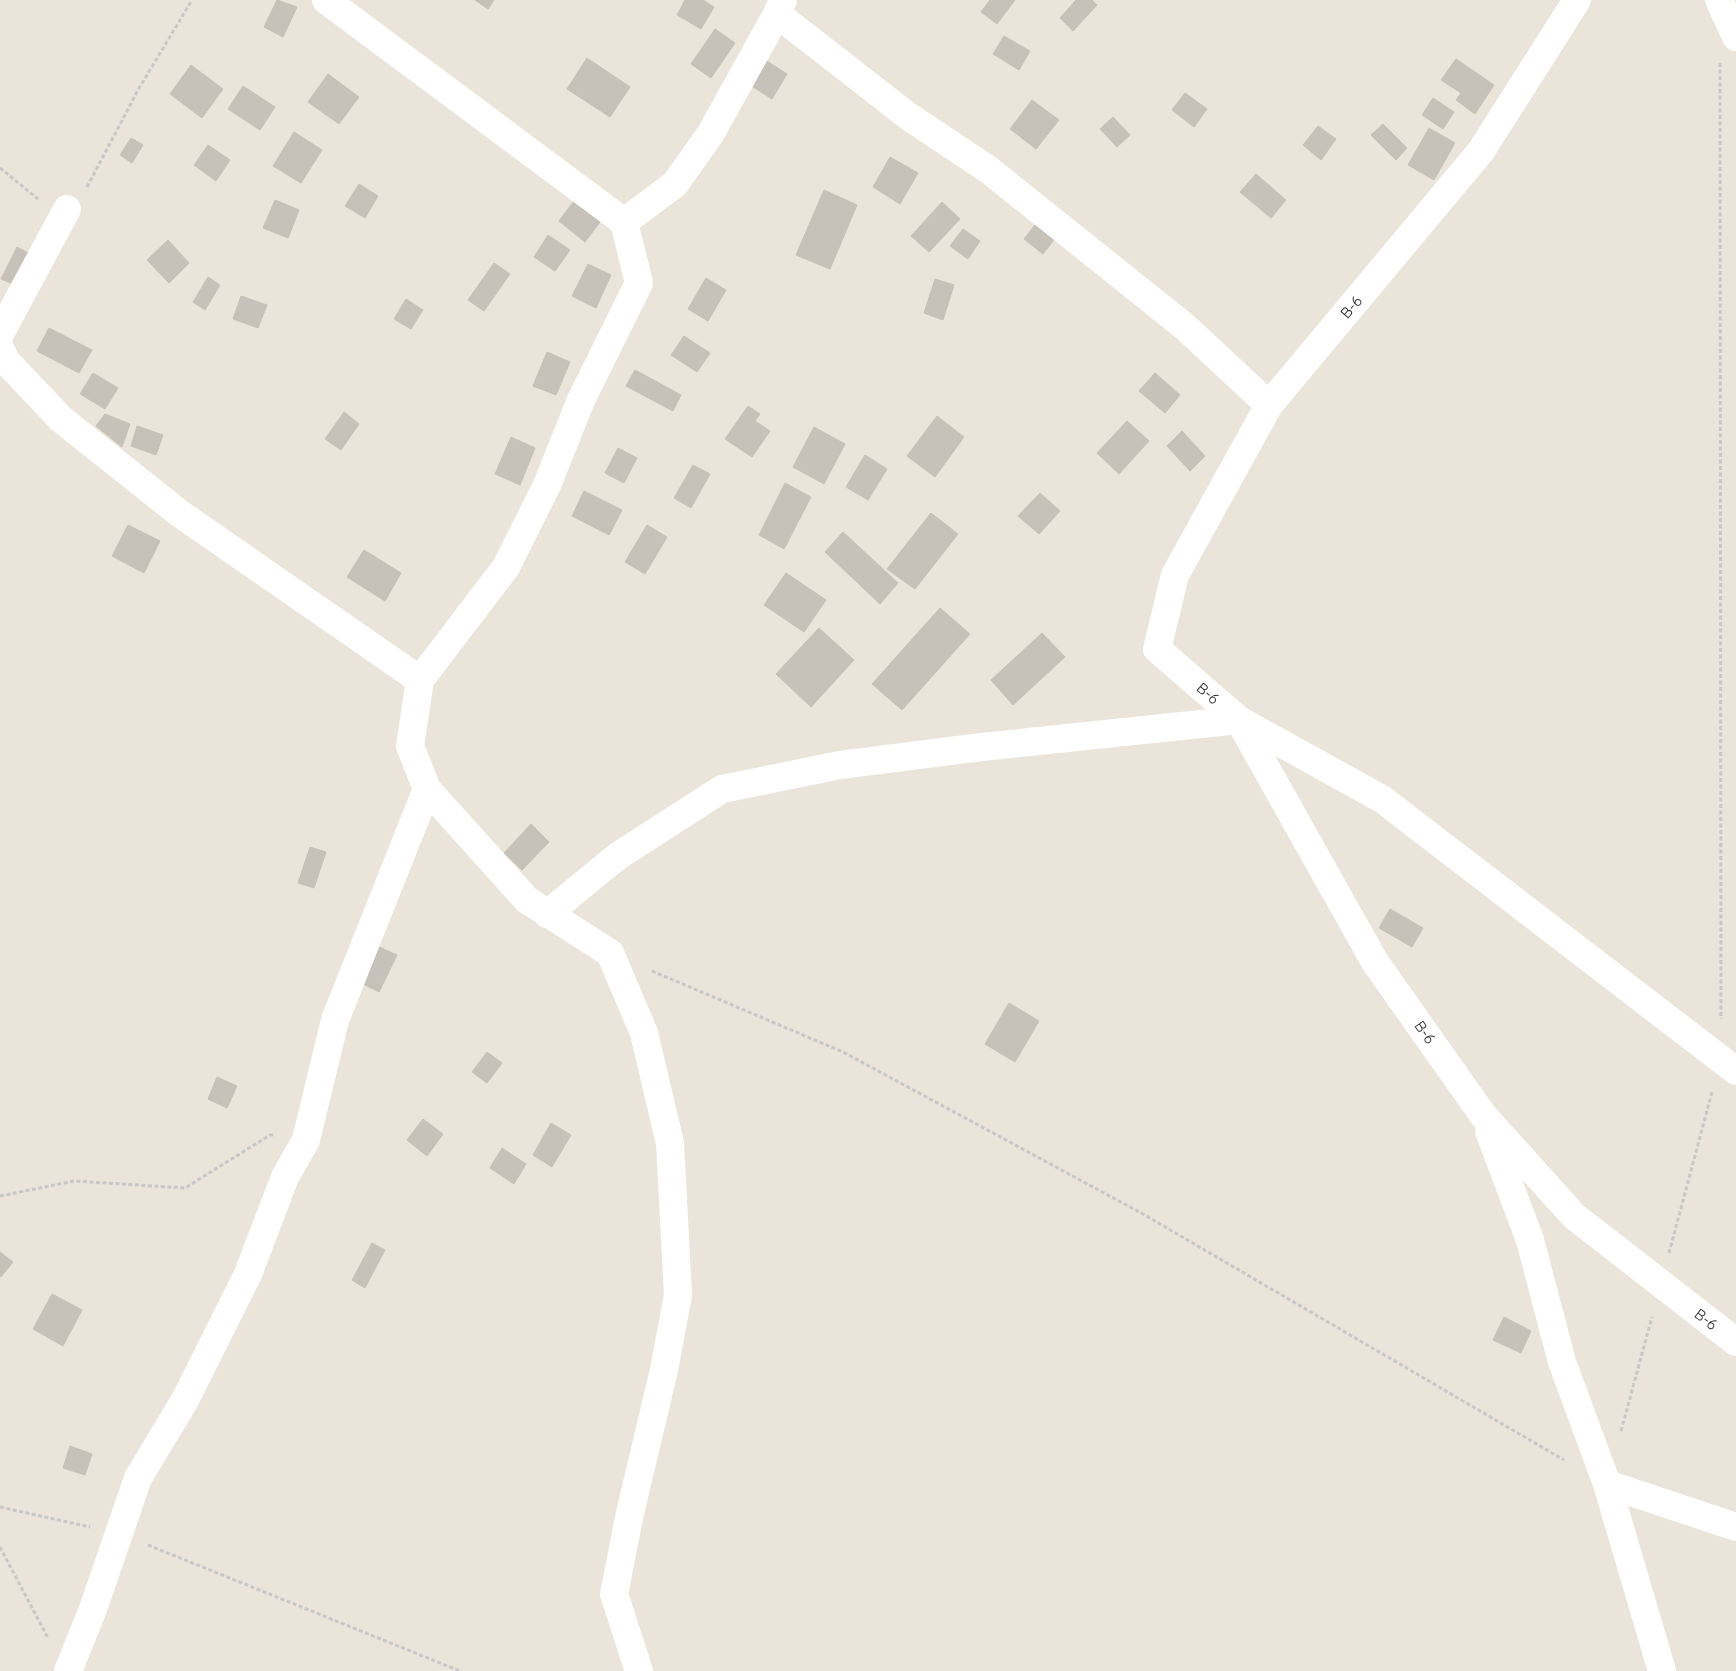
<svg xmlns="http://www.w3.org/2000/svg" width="1736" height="1671" font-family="Quicksand,sans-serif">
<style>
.building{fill:#c7c2b9;stroke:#c6c0b4}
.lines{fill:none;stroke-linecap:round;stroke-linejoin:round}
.path{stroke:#c7c7c7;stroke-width:3;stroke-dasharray:4 2.5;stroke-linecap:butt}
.street{stroke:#fff;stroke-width:28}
.labels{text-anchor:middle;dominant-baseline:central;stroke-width:4;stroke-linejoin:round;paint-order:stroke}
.street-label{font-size:15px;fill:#292929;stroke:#fff}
</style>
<rect width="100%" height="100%" fill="#ebe4da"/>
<!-- building -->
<path class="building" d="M277 0 297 7 283 37 264 27Z
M475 0H494L488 9Z
M685 0H703L714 7 701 29 677 15Z
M990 0H1015L997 24 981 12Z
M1076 0H1092L1097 5 1073 31 1060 18Z
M715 29 735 43 711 78 691 64Z
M1004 36 1030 51 1019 70 993 54Z
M587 58 630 87 610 117 567 89Z
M762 58 787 74 772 99 747 83Z
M1456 59 1494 85 1475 114 1456 100 1461 93 1441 80Z
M191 65 223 89 202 118 170 94Z
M328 74 359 97 339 124 308 102Z
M243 86 275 107 260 130 228 109Z
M1185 93 1207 109 1194 127 1172 110Z
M1433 98 1454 112 1443 129 1422 115Z
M1032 100 1059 120 1036 149 1010 129Z
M1113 117 1130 135 1117 147 1100 129Z
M1383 124 1407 148 1396 160 1371 135Z
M1318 126 1336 139 1321 160 1303 145Z
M1429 128 1455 143 1434 180 1408 165Z
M294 132 322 150 301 183 273 166Z
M131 138 143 145 132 163 120 155Z
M208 145 230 160 216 181 194 165Z
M890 157 918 173 900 204 873 187Z
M1256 174 1286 200 1271 218 1240 192Z
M359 184 378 196 365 218 345 206Z
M824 190 857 205 830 269 796 255Z
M275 200 299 210 288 238 263 228Z
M574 201 600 222 585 242 559 221Z
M942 202 960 219 929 252 911 236Z
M1038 221 1057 236 1043 254 1024 239Z
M963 229 980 241 968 259 950 246Z
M548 235 570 250 555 271 534 257Z
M168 240 189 263 169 283 147 260Z
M17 247 28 253 13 284 1 279Z
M494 263 510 274 484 311 468 300Z
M588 264 611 275 596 308 572 296Z
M208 277 220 285 205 310 193 302Z
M706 278 726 290 708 321 688 309Z
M935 279 954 285 943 320 924 313Z
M241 296 267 305 258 328 233 319Z
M406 299 423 310 411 329 394 319Z
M49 328 92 350 79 373 37 351Z
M684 336 710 353 697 372 671 355Z
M547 352 570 362 556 395 533 386Z
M635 370 681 395 673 411 626 386Z
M93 373 118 388 105 409 80 394Z
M1155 373 1180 395 1165 413 1139 391Z
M748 406 760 414 755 421 770 431 752 457 725 439Z
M344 412 359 424 341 450 325 439Z
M105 414 130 424 122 447 96 426Z
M937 416 964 437 935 477 907 456Z
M1127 421 1149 441 1119 474 1097 453Z
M137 426 163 435 156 455 131 446Z
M814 427 845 444 824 484 793 467Z
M1182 431 1205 456 1190 471 1167 446Z
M511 437 535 448 520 485 495 474Z
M618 448 637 458 624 483 605 473Z
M865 455 887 469 868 500 846 487Z
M693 465 710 474 691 508 674 498Z
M785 483 811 497 784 549 759 535Z
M584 491 622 510 609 535 572 516Z
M1040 493 1060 511 1039 534 1018 516Z
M931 513 958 534 915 589 887 569Z
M128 525 160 541 144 573 112 556Z
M647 525 667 537 645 574 625 562Z
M843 532 898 583 880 604 825 552Z
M364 550 401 573 385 601 347 577Z
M786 573 826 600 804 632 764 605Z
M940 608 970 634 902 710 872 684Z
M819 628 854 660 811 707 776 674Z
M1042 633 1065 657 1013 705 991 680Z
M531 824 549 842 522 870 504 853Z
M310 847 326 852 314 888 298 883Z
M1390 909 1423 928 1412 947 1379 928Z
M379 947 397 955 379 992 361 983Z
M1009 1003 1039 1021 1015 1062 985 1044Z
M487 1052 502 1063 487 1083 472 1072Z
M217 1077 237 1086 227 1108 208 1099Z
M423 1119 443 1134 427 1156 407 1140Z
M551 1123 571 1135 552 1167 533 1155Z
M502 1148 526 1164 514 1184 490 1168Z
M372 1243 385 1250 365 1288 352 1280Z
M0 1252 13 1262 1 1277 0 1276Z
M52 1294 82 1310 63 1346 33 1329Z
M1504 1317 1531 1331 1521 1353 1493 1340Z
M70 1446 92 1454 85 1475 63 1468Z"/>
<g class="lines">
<!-- path -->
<path class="path" d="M1720 63 1721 1019
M0 168 38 199
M87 187 138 90 192 0
M652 971 843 1052 1143 1214 1564 1460
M0 1196 74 1181 185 1188 270 1135H274
M1669 1253 1712 1092
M1621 1431 1652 1317
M0 1507 90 1527
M148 1545 460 1671
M0 1547 48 1638"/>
<!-- street -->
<path class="street" d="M326 0 624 222 639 283 581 400 547 485 506 567 420 680 410 746 427 789 527 900 610 953 644 1033 670 1143 678 1295 664 1370 630 1513 614 1594 639 1671
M1577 0 1481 151 1269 405 1175 575 1157 649 1239 720 1375 962 1483 1115 1574 1216 1736 1342
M1719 0 1736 37
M777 14 908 116 989 170 1184 326 1269 405
M624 222 675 184 711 133 777 14 783 0
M0 334 67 209
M0 348 6 361 61 419 179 513 420 680
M547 914 618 856 722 789 840 765 982 747 1239 720 1382 799 1736 1071
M1489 1131 1530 1240 1562 1362 1607 1484 1662 1671
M1607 1484 1736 1527
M68 1671 93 1609 138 1478 185 1400 248 1274 285 1177 306 1140 335 1020 427 789"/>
</g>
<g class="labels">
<!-- street labels -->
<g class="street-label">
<text transform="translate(1351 307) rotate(-50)">B-6</text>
<text transform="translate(1208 693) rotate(41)">B-6</text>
<text transform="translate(1425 1032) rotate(55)">B-6</text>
<text transform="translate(1706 1319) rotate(38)">B-6</text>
</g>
</g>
</svg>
